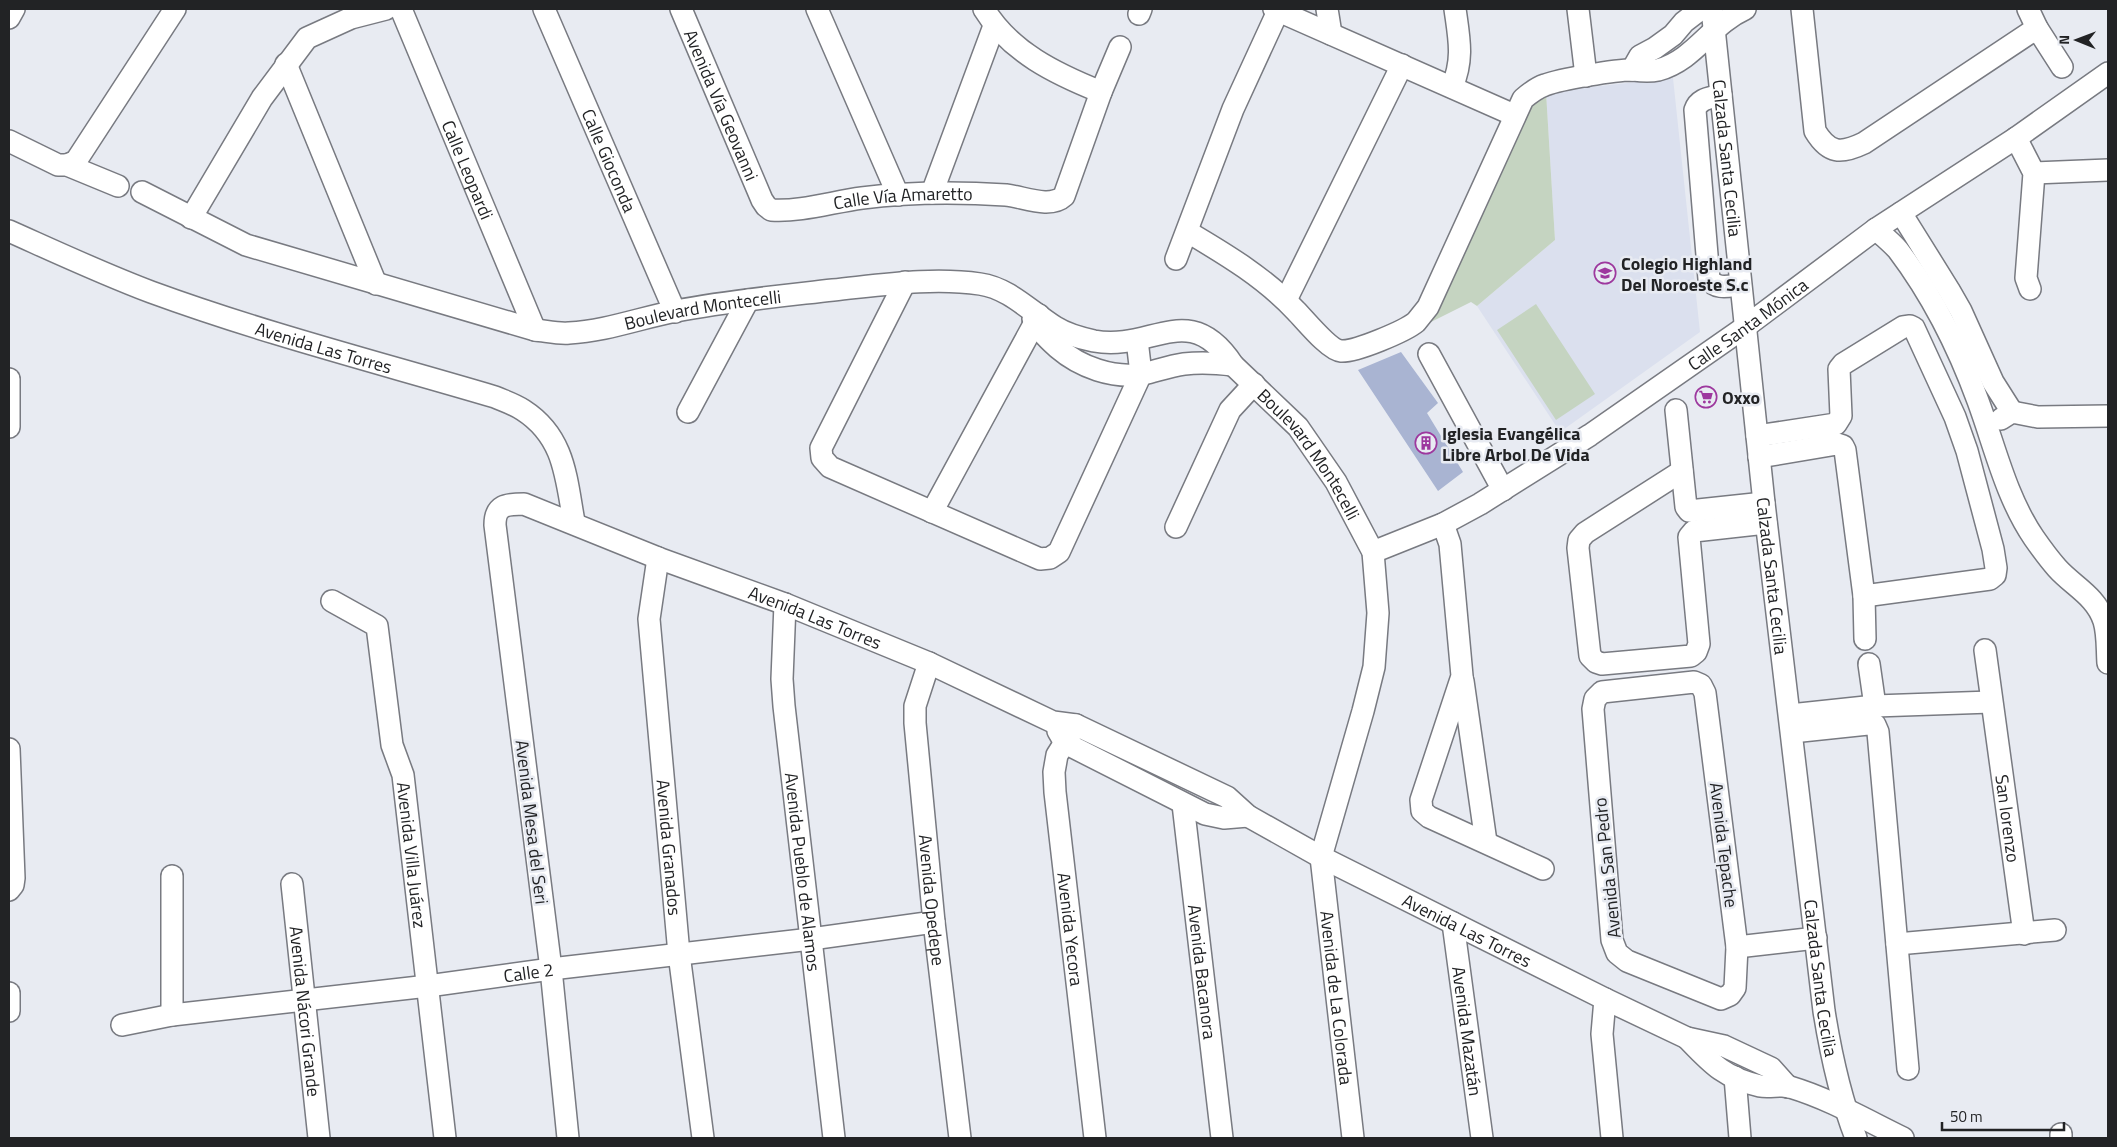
<svg xmlns="http://www.w3.org/2000/svg" width="2117" height="1147" font-family="'Titillium Web',sans-serif">
<style>
.built{fill:#dbe0ee}
.green{fill:#c5d4c1}
.building{fill:#a9b4d2}
.lines{fill:none;stroke-linecap:round;stroke-linejoin:round}
.minor-casing{stroke:#787a81;stroke-width:24}
.minor{stroke:#fff;stroke-width:21}
.labels{text-anchor:middle;dominant-baseline:central;stroke-width:5;stroke-linejoin:round;paint-order:stroke}
.street-label{font-size:18px;fill:#222325;stroke:#e8ebf2}
.poi-label{font-size:18px;font-weight:bold;fill:#222325;stroke:#e8ebf2;text-anchor:start}
</style>
<rect width="100%" height="100%" fill="#e8ebf2"/>
<!-- built -->
<path class="built" d="M1673 78 1700 332 1560 432 1477 306 1555 240 1546 92Z"/>
<!-- green -->
<path class="green" d="M1546 92 1555 240 1477 306 1471 302 1431 322 1522 117Z
M1536 304 1595 394 1556 420 1497 330Z"/>
<!-- building -->
<path class="building" d="M1401 352 1438 403 1427 413 1463 472 1438 491 1358 370Z"/>
<g class="lines">
<!-- minor casing -->
<g class="minor-casing">
<g id="minor">
<path id="s1" d="M401 9 535 330"/>
<path id="s2" d="M544 9 675 312"/>
<path id="s3" d="M681 9 762 200 766 206 771 210C801 212 832 202 862 198 910 192 958 192 1006 195 1024 197 1050 209 1064 196L1101 92 1120 47"/>
<path d="M817 9 898 195"/>
<path d="M984 9C1010 52 1056 74 1101 92"/>
<path d="M1274 9 1514 115"/>
<path d="M1327 9 1331 34"/>
<path d="M1578 9 1586 76"/>
<path id="s4" d="M1712 9 1764 503 1824 1011C1831 1055 1840 1097 1856 1138"/>
<path d="M1802 9 1815 131C1829 154 1841 154 1864 143L2037 28"/>
<path d="M2028 9 2037 28 2062 67"/>
<path d="M1139 14 1141 9"/>
<path d="M9 18 14 9"/>
<path d="M286 64 376 284"/>
<path d="M1632 70 1640 56 1655 48 1673 35 1684 22 1701 9"/>
<path d="M1452 87C1464 59 1459 38 1455 9"/>
<path d="M1721 95C1711 98 1699 98 1695 110L1709 279C1716 290 1729 286 1740 285"/>
<path d="M2016 138 2034 173 2026 278 2030 289"/>
<path d="M9 141 58 165H67L118 186"/>
<path d="M67 165 76 161 175 9"/>
<path d="M2034 173 2108 170"/>
<path id="s5" d="M142 192 246 245 535 330C546 331 558 334 569 333 606 331 640 318 676 311 728 301 781 296 833 290 882 285 932 277 980 284 1009 288 1031 312 1055 327 1066 334 1080 338 1094 341 1152 352 1189 298 1233 365L1298 427 1336 482 1373 552 1378 613 1374 667 1363 711 1321 857 1353 1138"/>
<path d="M932 193 994 26"/>
<path d="M1901 213 1949 290 1961 311 1993 382 2012 412"/>
<path d="M191 218 262 98 307 38 351 18 386 9"/>
<path d="M1876 229C1883 236 1892 243 1898 250 1932 295 1959 349 1978 401 1995 447 2006 497 2034 538 2041 548 2049 559 2057 568 2073 586 2096 596 2104 621 2108 634 2107 649 2108 663"/>
<path id="s6" d="M9 231C56 252 103 274 151 292 263 333 380 363 495 397 504 401 514 404 523 410 565 437 566 478 574 522"/>
<path d="M1188 232C1227 255 1265 278 1296 311 1305 320 1329 350 1341 351 1356 352 1405 331 1416 322 1420 317 1424 312 1428 307L1523 99C1530 93 1536 88 1545 85 1561 79 1615 70 1632 70 1641 71 1649 72 1658 70 1695 60 1711 24 1745 9"/>
<path d="M1176 259 1233 109 1279 9"/>
<path d="M905 282 821 448 822 458 830 467 1040 559 1050 558 1059 552 1141 374 1137 340"/>
<path d="M1286 300 1402 65"/>
<path d="M1033 319C1038 330 1049 340 1058 348 1080 367 1113 379 1143 374 1156 371 1170 366 1184 364 1200 362 1217 363 1233 365"/>
<path d="M1429 354 1503 490"/>
<path d="M9 379V427"/>
<path d="M1676 410 1686 507 1689 511 1764 503"/>
<path d="M688 412 748 300"/>
<path d="M2001 419 2012 412 2038 417 2108 416"/>
<path d="M1757 436 1836 424 1841 416 1839 369 1843 364 1903 327 1910 326 1914 328 1955 417 1967 451 1993 549 1996 568 1995 575 1990 579 1864 596"/>
<path d="M1759 457 1837 444 1843 446 1845 450 1864 596 1865 639"/>
<path d="M1682 471 1585 533 1579 540 1578 548 1590 656 1596 662 1602 664 1691 656 1696 652 1699 644 1689 537 1694 531 1766 523"/>
<path d="M932 512 1039 315"/>
<path d="M1443 524 1450 544 1462 676 1421 800 1422 811 1429 817 1543 869"/>
<path d="M1176 527 1230 410 1254 384"/>
<path id="s7" d="M1373 552 1443 524 1480 504 1590 435 1745 327 1876 229 2016 138 2108 73"/>
<path id="s8" d="M658 558 649 619 679 954 703 1138"/>
<path id="s9" d="M332 601 377 626 392 745 403 775 445 1138"/>
<path id="s10" d="M785 604 782 679 784 706 834 1138"/>
<path id="s11" d="M1985 650 2024 934"/>
<path id="s12" d="M929 663 915 706V723L934 922 960 1138"/>
<path d="M1869 664 1875 706"/>
<path d="M1463 681 1486 842"/>
<path d="M1694 682 1701 685 1705 693 1737 947 1735 988 1730 995 1721 999 1627 961 1617 953 1612 940 1593 709 1595 699 1602 692Z"/>
<path d="M1790 715 1875 706 1991 702"/>
<path id="s13" d="M1076 725 1057 755 1054 772 1055 792 1095 1138"/>
<path d="M1058 731 1065 743 1205 814 1224 818 1248 816"/>
<path d="M1792 732 1868 724 1875 725 1878 732 1908 1069"/>
<path d="M9 749 14 878 13 885 9 890"/>
<path id="s14" d="M1183 804 1222 1138"/>
<path d="M172 876V1015"/>
<path id="s15" d="M292 884 319 1138"/>
<path id="s16" d="M1453 923 1482 1138"/>
<path d="M1897 944 2055 930"/>
<path d="M1737 947 1816 938"/>
<path d="M1605 999 1602 1034 1612 1138"/>
<path d="M9 1011V993"/>
<path id="s17" d="M122 1025 172 1015 428 986 551 969 811 939 934 922"/>
<path d="M1687 1038C1711 1063 1724 1078 1760 1086 1770 1088 1781 1084 1790 1087 1830 1099 1866 1120 1903 1138"/>
<path d="M1735 1077 1740 1138"/>
<path id="s18" d="M568 1138 551 969 495 525C495 505 506 504 524 504L658 558 785 604 929 663 1053 722 1076 725 1227 797 1248 816 1321 857 1605 999 1687 1038 1724 1046 1771 1068 1788 1087"/>
<path d="M2061 1138V1134"/>
</g>
</g>
<!-- minor -->
<use href="#minor" class="minor"/>
</g>
<!-- icons -->
<defs>
<g id="school-ring" transform="scale(1.125)"><circle r="9.5" fill="#e8ebf2" stroke="#9d389e" stroke-width="1.5"/><path d="M0-5L7-2L0 1L-7-2ZM-4 1L0 2.5L4 1V4Q0 6-4 4Z" fill="#9d389e"/></g>
<g id="supermarket-ring" transform="scale(1.125)"><circle r="9.5" fill="#e8ebf2" stroke="#9d389e" stroke-width="1.5"/><path d="M-6-5.5h2.5l.6 2H6L4.5 2H-2.5L-4.4-4H-6ZM-1.5 3.2a1.3 1.3 0 1 0 .1 0ZM3 3.2a1.3 1.3 0 1 0 .1 0Z" fill="#9d389e"/></g>
<g id="building-ring" transform="scale(1.125)"><circle r="9.5" fill="#e8ebf2" stroke="#9d389e" stroke-width="1.5"/><path d="M-4-6H4V6H1V3H-1V6H-4ZM-2.5-4.3h1.7v1.8h-1.7ZM.8-4.3h1.7v1.8H.8ZM-2.5-1h1.7V.8h-1.7ZM.8-1h1.7V.8H.8Z" fill="#9d389e"/></g>
</defs>
<g fill-rule="evenodd">
<use href="#school-ring" x="1605" y="273"/>
<use href="#supermarket-ring" x="1706" y="397"/>
<use href="#building-ring" x="1426" y="443"/>
</g>
<g class="labels">
<!-- street labels -->
<g class="street-label">
<text stroke="none"><textPath href="#s3" startOffset="104">Avenida Vía Geovanni</textPath></text>
<text stroke="none"><textPath href="#s4" startOffset="150">Calzada Santa Cecilia</textPath></text>
<text stroke="none"><textPath href="#s2" startOffset="165">Calle Gioconda</textPath></text>
<text stroke="none"><textPath href="#s1" startOffset="174">Calle Leopardi</textPath></text>
<text stroke="none"><textPath href="#s3" startOffset="354">Calle Vía Amaretto</textPath></text>
<text stroke="none"><textPath href="#s5" startOffset="588">Boulevard Montecelli</textPath></text>
<text stroke="none"><textPath href="#s7" startOffset="440">Calle Santa Mónica</textPath></text>
<text stroke="none"><textPath href="#s6" startOffset="336">Avenida Las Torres</textPath></text>
<text stroke="none"><textPath href="#s5" startOffset="1268">Boulevard Montecelli</textPath></text>
<text stroke="none"><textPath href="#s4" startOffset="570">Calzada Santa Cecilia</textPath></text>
<text stroke="none"><textPath href="#s18" startOffset="972">Avenida Las Torres</textPath></text>
<text stroke="none"><textPath href="#s11" startOffset="170">San lorenzo</textPath></text>
<text transform="translate(532 822) rotate(83)">Avenida Mesa del Seri</text>
<text transform="translate(1724 845) rotate(83)">Avenida Tepache</text>
<text stroke="none"><textPath href="#s8" startOffset="291">Avenida Granados</textPath></text>
<text stroke="none"><textPath href="#s9" startOffset="284">Avenida Villa Juárez</textPath></text>
<text transform="translate(1607 868) rotate(-96)">Avenida San Pedro</text>
<text stroke="none"><textPath href="#s10" startOffset="269">Avenida Pueblo de Alamos</textPath></text>
<text stroke="none"><textPath href="#s12" startOffset="240">Avenida Opedepe</textPath></text>
<text stroke="none"><textPath href="#s13" startOffset="211">Avenida Yecora</textPath></text>
<text stroke="none"><textPath href="#s18" startOffset="1698">Avenida Las Torres</textPath></text>
<text stroke="none"><textPath href="#s14" startOffset="169">Avenida Bacanora</textPath></text>
<text stroke="none"><textPath href="#s17" startOffset="410">Calle 2</textPath></text>
<text stroke="none"><textPath href="#s4" startOffset="975">Calzada Santa Cecilia</textPath></text>
<text stroke="none"><textPath href="#s5" startOffset="1840">Avenida de La Colorada</textPath></text>
<text stroke="none"><textPath href="#s15" startOffset="128">Avenida Nácori Grande</textPath></text>
<text stroke="none"><textPath href="#s16" startOffset="109">Avenida Mazatán</textPath></text>
</g>
<!-- poi labels -->
<g class="poi-label">
<text x="1621" y="263">Colegio Highland<tspan x="1621" dy="21">Del Noroeste S.c</tspan></text>
<text x="1722" y="397">Oxxo</text>
<text x="1442" y="433">Iglesia Evangélica<tspan x="1442" dy="21">Libre Arbol De Vida</tspan></text>
</g>
</g>
<!-- border -->
<rect width="2117" height="1147" fill="none" stroke="#222325" stroke-width="20"/>
<!-- north arrow -->
<g transform="translate(2077 40) rotate(271)" stroke="#e8ebf2" stroke-width="4" paint-order="stroke">
<path d="M0-4L9 19L0 12L-9 19Z" fill="#222325"/>
<text y="-8" font-size="14" font-weight="bold" text-anchor="middle" fill="#222325">N</text>
</g>
<!-- scale -->
<path d="M1942 1122v8h122v-8" fill="none" stroke="#222325" stroke-width="2.5"/>
<text x="1950" y="1122" font-size="15" fill="#222325" stroke="#e8ebf2" stroke-width="4" paint-order="stroke">50 m</text>
</svg>
